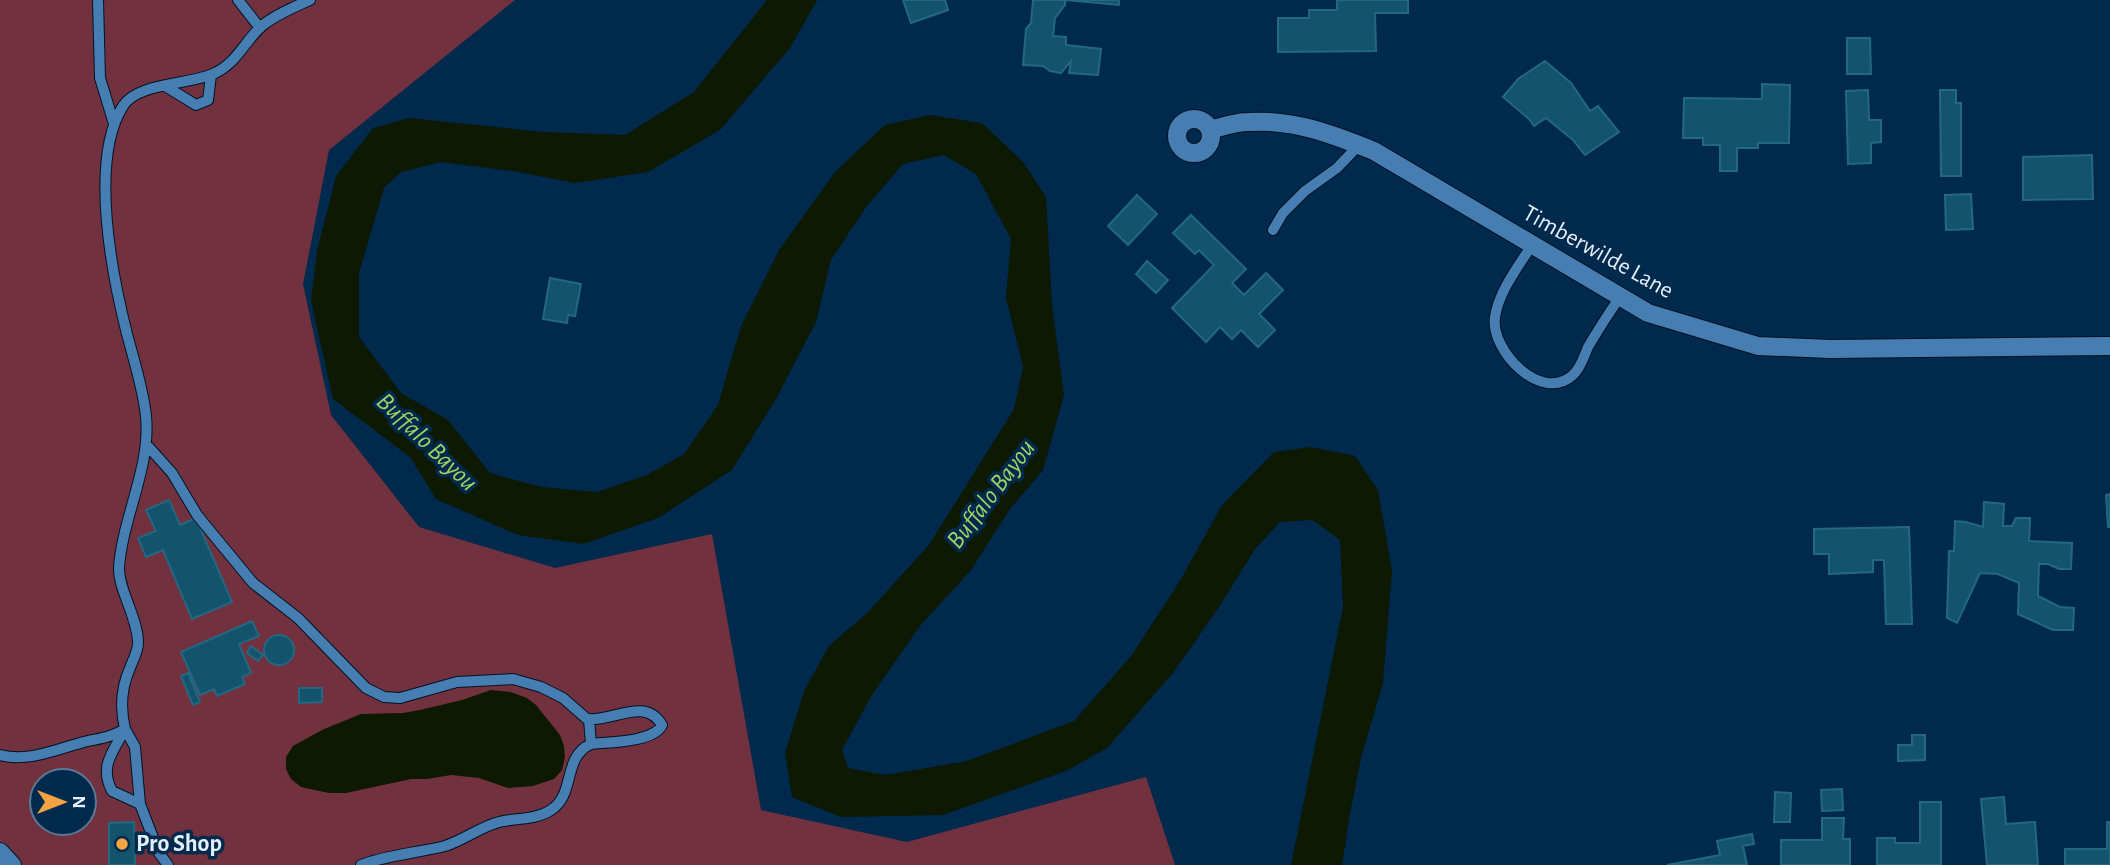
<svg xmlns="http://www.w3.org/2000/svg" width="2110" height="865" font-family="'Alegreya Sans',sans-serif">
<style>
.green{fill:#72313f;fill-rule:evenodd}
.water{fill:#0e1901}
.building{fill:#13536b;stroke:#236883;stroke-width:2}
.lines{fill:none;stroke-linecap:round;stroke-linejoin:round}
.lane-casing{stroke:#031222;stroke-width:12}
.street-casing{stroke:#031222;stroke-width:20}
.lane{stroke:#467eb2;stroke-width:10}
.street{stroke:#467eb2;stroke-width:18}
.poi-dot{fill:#f3a442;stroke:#002a4d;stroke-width:2.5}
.labels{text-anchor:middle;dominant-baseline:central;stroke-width:7;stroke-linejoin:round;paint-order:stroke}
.street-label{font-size:24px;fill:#e4effb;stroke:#002a4d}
.poi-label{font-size:24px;font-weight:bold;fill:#e4effb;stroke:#002a4d;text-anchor:start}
.water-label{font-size:26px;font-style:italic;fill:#a2d260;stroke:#002a4d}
</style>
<rect width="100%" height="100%" fill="#002a4d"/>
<!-- green -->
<path class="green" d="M0 0H515L329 150 303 284 331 415 419 527 555 568 712 534 761 810 907 842 1146 777 1175 865H0ZM42 781H84V823H42Z"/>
<!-- water -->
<path class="water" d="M767 0H817L790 48 720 130 648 172 575 183 513 171 441 162 401 172 384 188 359 273V337L401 393 448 420 490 473 541 487 597 492 647 475 684 454 718 405 741 326 779 250 835 172 885 125 930 115 982 123 1023 162 1046 197 1052 305 1064 395 1043 470 1010 509 971 570 920 626 872 695 842 750 848 768 885 775 967 761 1074 721 1132 655 1181 579 1222 505 1274 452 1311 447 1355 456 1378 490 1392 571 1383 683 1361 758 1350 813 1342 865H1291L1343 607 1340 540 1312 520 1280 522 1255 549 1219 607 1173 673 1107 748 1066 771 943 815 841 817 792 797 785 753 804 691 829 646 868 612 929 545 1014 409 1023 367 1006 297 1011 239 976 174 944 155 903 164 866 207 831 260 816 322 776 399 732 470 658 518 583 544 518 535 436 499 410 457 333 399 311 301 317 251 336 176 373 128 410 118 543 132 625 135 694 92Z
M491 690 511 692 527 698 536 705 560 735 564 746 565 757 562 770 554 779 533 786 508 788 479 778 451 775 427 779H411L346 793H329L301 787 291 779 286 769V757L293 746 324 729 361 714 403 713 420 710 462 700Z"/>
<!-- building -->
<path class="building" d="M903 0H945L948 10 911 23Z
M1033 0H1065V5L1055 18 1053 36 1066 37V45L1101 49 1098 75 1069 73 1071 61 1061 73 1050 71 1043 66 1023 65 1026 29 1031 23Z
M1066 0H1119V5Z
M1337 0H1408V13H1375L1376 51 1278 52V18H1309V10H1337Z
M1847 38H1870L1871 74H1847Z
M1545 61 1571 83 1590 111 1598 106 1619 132 1585 155 1573 140 1546 118 1534 126 1529 119 1503 97 1518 79Z
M1762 84 1790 85 1789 143H1758V148H1737V171H1720V145H1703V138H1683L1684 98 1762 99Z
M1868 90 1869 120H1881V142L1871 143V163L1848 164 1846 91Z
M1940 90H1956V103H1961V176H1941Z
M2092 155 2093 199 2023 200V157Z
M1971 194 1973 229 1946 230 1945 195Z
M1137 195 1157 214 1128 245 1108 226Z
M1191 215 1246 269 1232 283 1244 295 1266 273 1283 290 1259 314 1275 330 1258 347 1241 330 1232 339 1220 327 1206 342 1172 308 1214 265 1199 250 1195 254 1173 233Z
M1147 261 1168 280 1156 293 1136 274Z
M550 278 581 284 575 316 568 315 567 323 543 319Z
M2110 494V527H2108L2106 495Z
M169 500 180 525 196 518 232 602 192 619 163 550 146 557 138 538 156 531 146 510Z
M1984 502 2004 504 2003 526H2012L2016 518H2030L2029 541 2072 543 2071 569H2059L2048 564H2039L2038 596 2060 607 2074 608 2073 630H2053L2018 614 2019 583 1998 574 1980 573 1957 623 1947 618 1949 551H1954L1955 521 1966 522 1983 527Z
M1909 527 1912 624H1886L1884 560H1873V572L1829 574V554H1814V529Z
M252 621 259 636 239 644 251 673 242 677 245 684 217 696 214 689 200 695 181 652Z
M264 650a15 15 0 1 1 30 0a15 15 0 1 1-30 0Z
M251 646 263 655 258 661 247 653Z
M188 673 200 702 193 705 181 676Z
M299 688H322V702L299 703Z
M1912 735H1925V760L1898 761V745H1912Z
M1842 789 1843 810 1822 811 1821 790Z
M1775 792 1791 793 1790 822H1774Z
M2004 797 2006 824 2035 822 2038 865H1987L1981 799Z
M1920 802H1941V865H1877V838H1895V843H1920Z
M1822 818H1844L1843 839H1850V865H1781V840H1822Z
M134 822 135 865H109V823Z
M2107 822H2110V865H2065V849H2107Z
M1752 834 1754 844 1743 846 1747 865H1667L1720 855 1717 841Z"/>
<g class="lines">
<!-- lane casing -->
<g class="lane-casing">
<path id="lane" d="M98 0 100 78 114 124
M238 0 260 28
M165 86 196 105 208 100 211 75
M1273 230 1283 213 1305 191 1337 168 1359 145
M1532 245C1518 267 1499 291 1495 317 1490 350 1541 404 1573 375 1581 368 1584 356 1588 347 1598 330 1609 313 1620 297
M146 444 172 473 197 515 253 583 298 618 366 688 384 697 400 698 457 682 513 679 541 687 563 698 587 719C613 722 645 696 662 725 654 742 610 742 591 744 562 757 576 794 551 810 536 820 516 818 499 822 480 827 464 840 445 846 417 853 387 855 361 865
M589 719 591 744
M125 729 135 747 140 804 112 791C99 766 113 752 125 729Z
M0 755C27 762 51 751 77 744 96 738 106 740 125 729 120 708 121 688 130 668 133 659 138 652 138 643 138 618 118 589 119 567 123 516 151 467 146 416 143 388 134 361 127 334 112 275 89 160 123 106 138 82 191 85 215 73 237 63 246 39 263 25 277 14 294 7 310 0
M140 804 159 853 168 865"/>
</g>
<!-- street casing -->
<g class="street-casing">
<path id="street" d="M1177 136a17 17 0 1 1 34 0a17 17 0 1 1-34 0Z
M1210 130C1222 127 1235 122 1248 122 1293 119 1332 134 1374 151L1648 313 1758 346 1830 349 2110 346
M0 852 12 865"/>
</g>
<!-- lane -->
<use href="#lane" class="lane"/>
<!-- street -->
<use href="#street" class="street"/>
</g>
<!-- markers -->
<circle class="poi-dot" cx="122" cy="844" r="7"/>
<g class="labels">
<!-- street labels -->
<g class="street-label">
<text transform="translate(1598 252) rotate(29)">Timberwilde Lane</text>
</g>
<!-- poi labels -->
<g class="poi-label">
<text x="136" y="844">Pro Shop</text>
</g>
<!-- water labels -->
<g class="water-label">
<text transform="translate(427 442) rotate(44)">Buffalo Bayou</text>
<text transform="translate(991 494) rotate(-53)">Buffalo Bayou</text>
</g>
</g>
<!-- north arrow -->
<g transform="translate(63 802) rotate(90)"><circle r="33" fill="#002a4d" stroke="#5b7993" stroke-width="2"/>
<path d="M0-5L12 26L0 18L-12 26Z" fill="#f3a442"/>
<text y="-10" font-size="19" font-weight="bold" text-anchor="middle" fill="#e4effb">N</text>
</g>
</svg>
